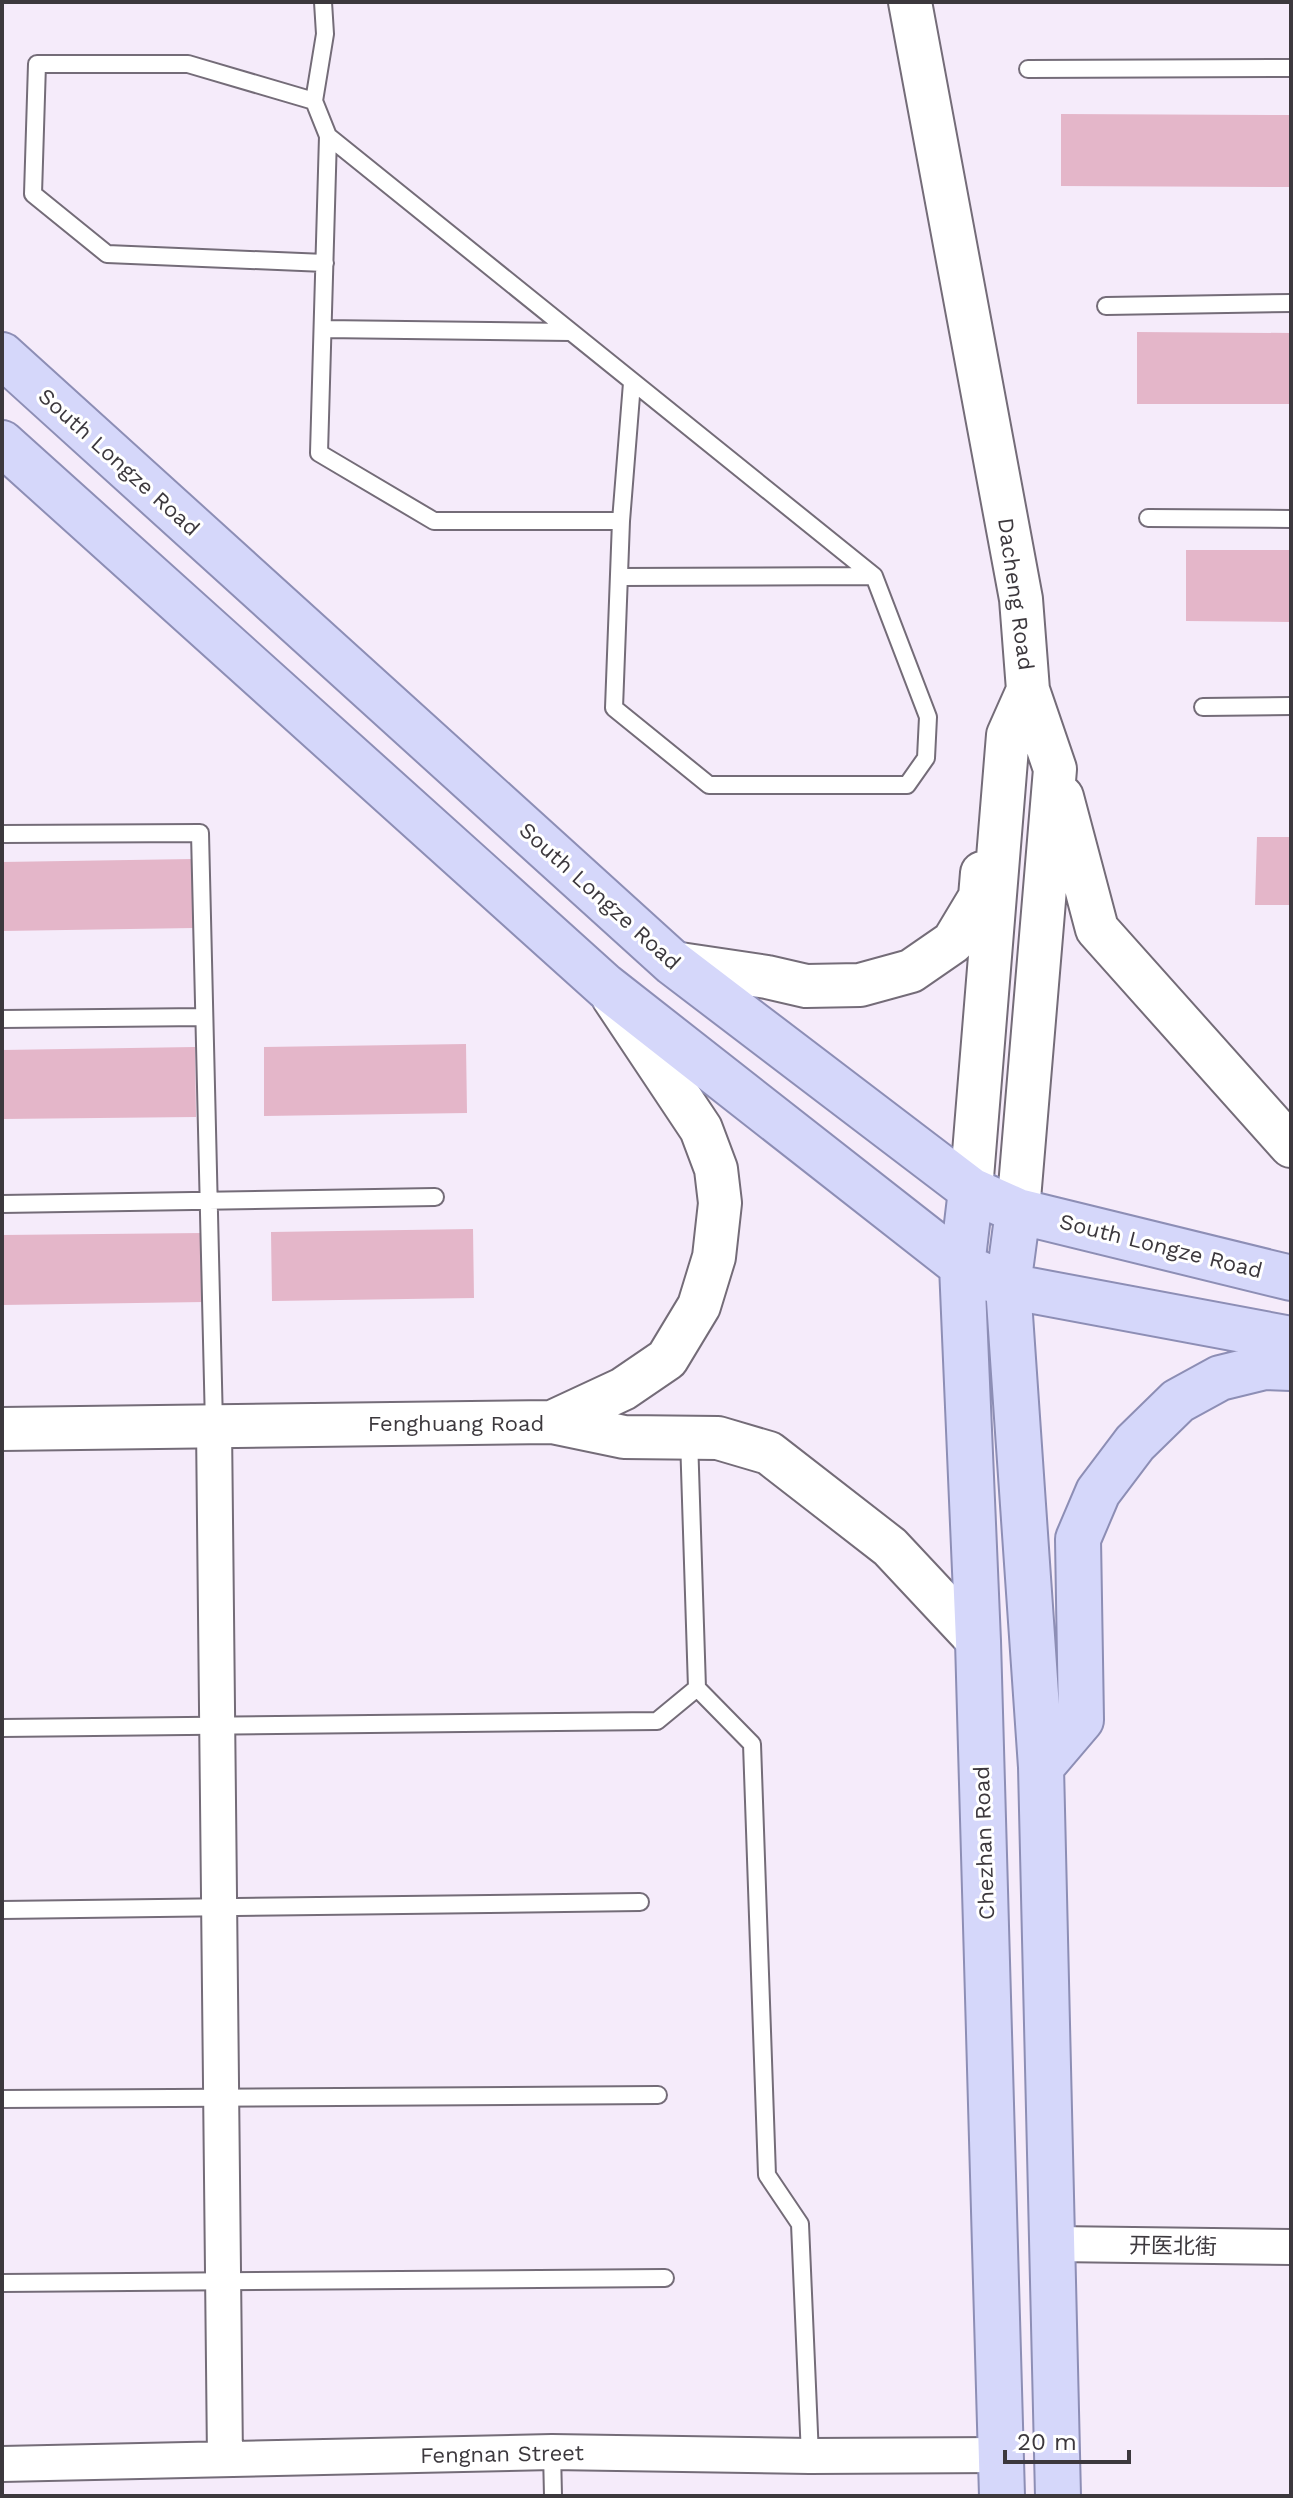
<svg xmlns="http://www.w3.org/2000/svg" width="1293" height="2498" font-family="'Work Sans','Noto Sans SC',sans-serif">
<style>
.building{fill:#e4b6c9}
.lines{fill:none;stroke-linecap:round;stroke-linejoin:round}
.service-casing{stroke:#746c78;stroke-width:20}
.minor-casing{stroke:#746c78;stroke-width:38}
.tertiary-casing{stroke:#746c78;stroke-width:46}
.primary-casing{stroke:#8d8eb5;stroke-width:48}
.service{stroke:#fff;stroke-width:16}
.minor{stroke:#fff;stroke-width:34}
.tertiary{stroke:#fff;stroke-width:42}
.primary{stroke:#d5d7fa;stroke-width:44}
.labels{text-anchor:middle;dominant-baseline:central;stroke-width:6;stroke-linejoin:round;paint-order:stroke}
.street-label{font-size:22px;fill:#3c383d;stroke:#fff}
</style>
<rect width="100%" height="100%" fill="#f5ebfa"/>
<!-- building -->
<path class="building" d="M1061 114 1291 115V187L1061 186Z
M1137 332 1291 333V404H1137Z
M1186 550H1291V622L1186 621Z
M1257 837H1291V905H1255Z
M193 859 194 928 2 931V862Z
M466 1044 467 1113 264 1116V1047Z
M195 1047 196 1117 2 1119V1050Z
M473 1229 474 1298 272 1301 271 1232Z
M203 1233 204 1302 2 1305V1235Z"/>
<g class="lines">
<!-- service casing -->
<g class="service-casing">
<path id="service" d="M323 2 325 34 314 101 328 136 874 576 928 717 926 758 907 785H709L614 708 621 521 632 383
M1028 69 1291 68
M314 101 188 64H37L33 194 107 254 325 263
M328 136 319 453 434 521H621
M1106 306 1291 303
M323 329 571 332
M1148 518 1291 519
M619 577 874 576
M1203 707 1291 706
M2 834 200 833 214 1425
M2 1019 204 1017
M2 1204 435 1197
M697 1688 752 1744 767 2175 800 2224 810 2456
M2 1728 657 1721 697 1688 689 1438
M2 1910 640 1902
M2 2099 658 2095
M2 2283 665 2278
M552 2452 553 2496"/>
</g>
<!-- minor casing -->
<g class="minor-casing">
<path id="minor" d="M214 1426 225 2459
M1054 2244 1291 2247
M2 2464 552 2452 810 2456 1001 2455"/>
</g>
<!-- tertiary casing -->
<g class="tertiary-casing">
<path id="tertiary" d="M910 2 1021 599 1028 690 1008 735 971 1190
M1062 797 1097 929 1291 1146
M673 963 767 977 806 986 860 985 911 971 953 942 980 897 982 873
M1018 1211 1055 769 1028 690
M552 1422 623 1389 667 1359 699 1306 714 1257 720 1203 716 1169 701 1129 613 997
M2 1429 552 1422 624 1437 718 1438 769 1453 890 1547 978 1641"/>
</g>
<!-- primary casing -->
<g class="primary-casing">
<path id="primary" d="M2 355 673 963 971 1190 1018 1211 1291 1278
M2 443 605 986 962 1266 1008 1286 1291 1339
M971 1190 962 1266 978 1641 1002 2496
M1018 1211 1008 1286 1041 1767 1058 2496
M1041 1767 1081 1720 1078 1539 1098 1492 1135 1443 1178 1401 1220 1378 1265 1367 1291 1368"/>
</g>
<!-- service -->
<use href="#service" class="service"/>
<!-- minor -->
<use href="#minor" class="minor"/>
<!-- tertiary -->
<use href="#tertiary" class="tertiary"/>
<!-- primary -->
<use href="#primary" class="primary"/>
</g>
<g class="labels">
<!-- street labels -->
<g class="street-label">
<text transform="translate(119 462) rotate(42)">South Longze Road</text>
<text transform="translate(1016 594) rotate(82)">Dacheng Road</text>
<text transform="translate(600 896) rotate(42)">South Longze Road</text>
<text transform="translate(1161 1246) rotate(14)">South Longze Road</text>
<text x="456" y="1423">Fenghuang Road</text>
<text transform="translate(984 1843) rotate(-92)">Chezhan Road</text>
<text transform="translate(1173 2246) rotate(1)">开医北街</text>
<text transform="translate(502 2454) rotate(-1)">Fengnan Street</text>
</g>
</g>
<!-- border -->
<rect width="1293" height="2498" fill="none" stroke="#3c383d" stroke-width="8"/>
<!-- scale -->
<path d="M1005 2450v12h124v-12" fill="none" stroke="#3c383d" stroke-width="4"/>
<text x="1017" y="2450" font-size="24" fill="#3c383d" stroke="#ffffff" stroke-width="6" paint-order="stroke">20 m</text>
</svg>
